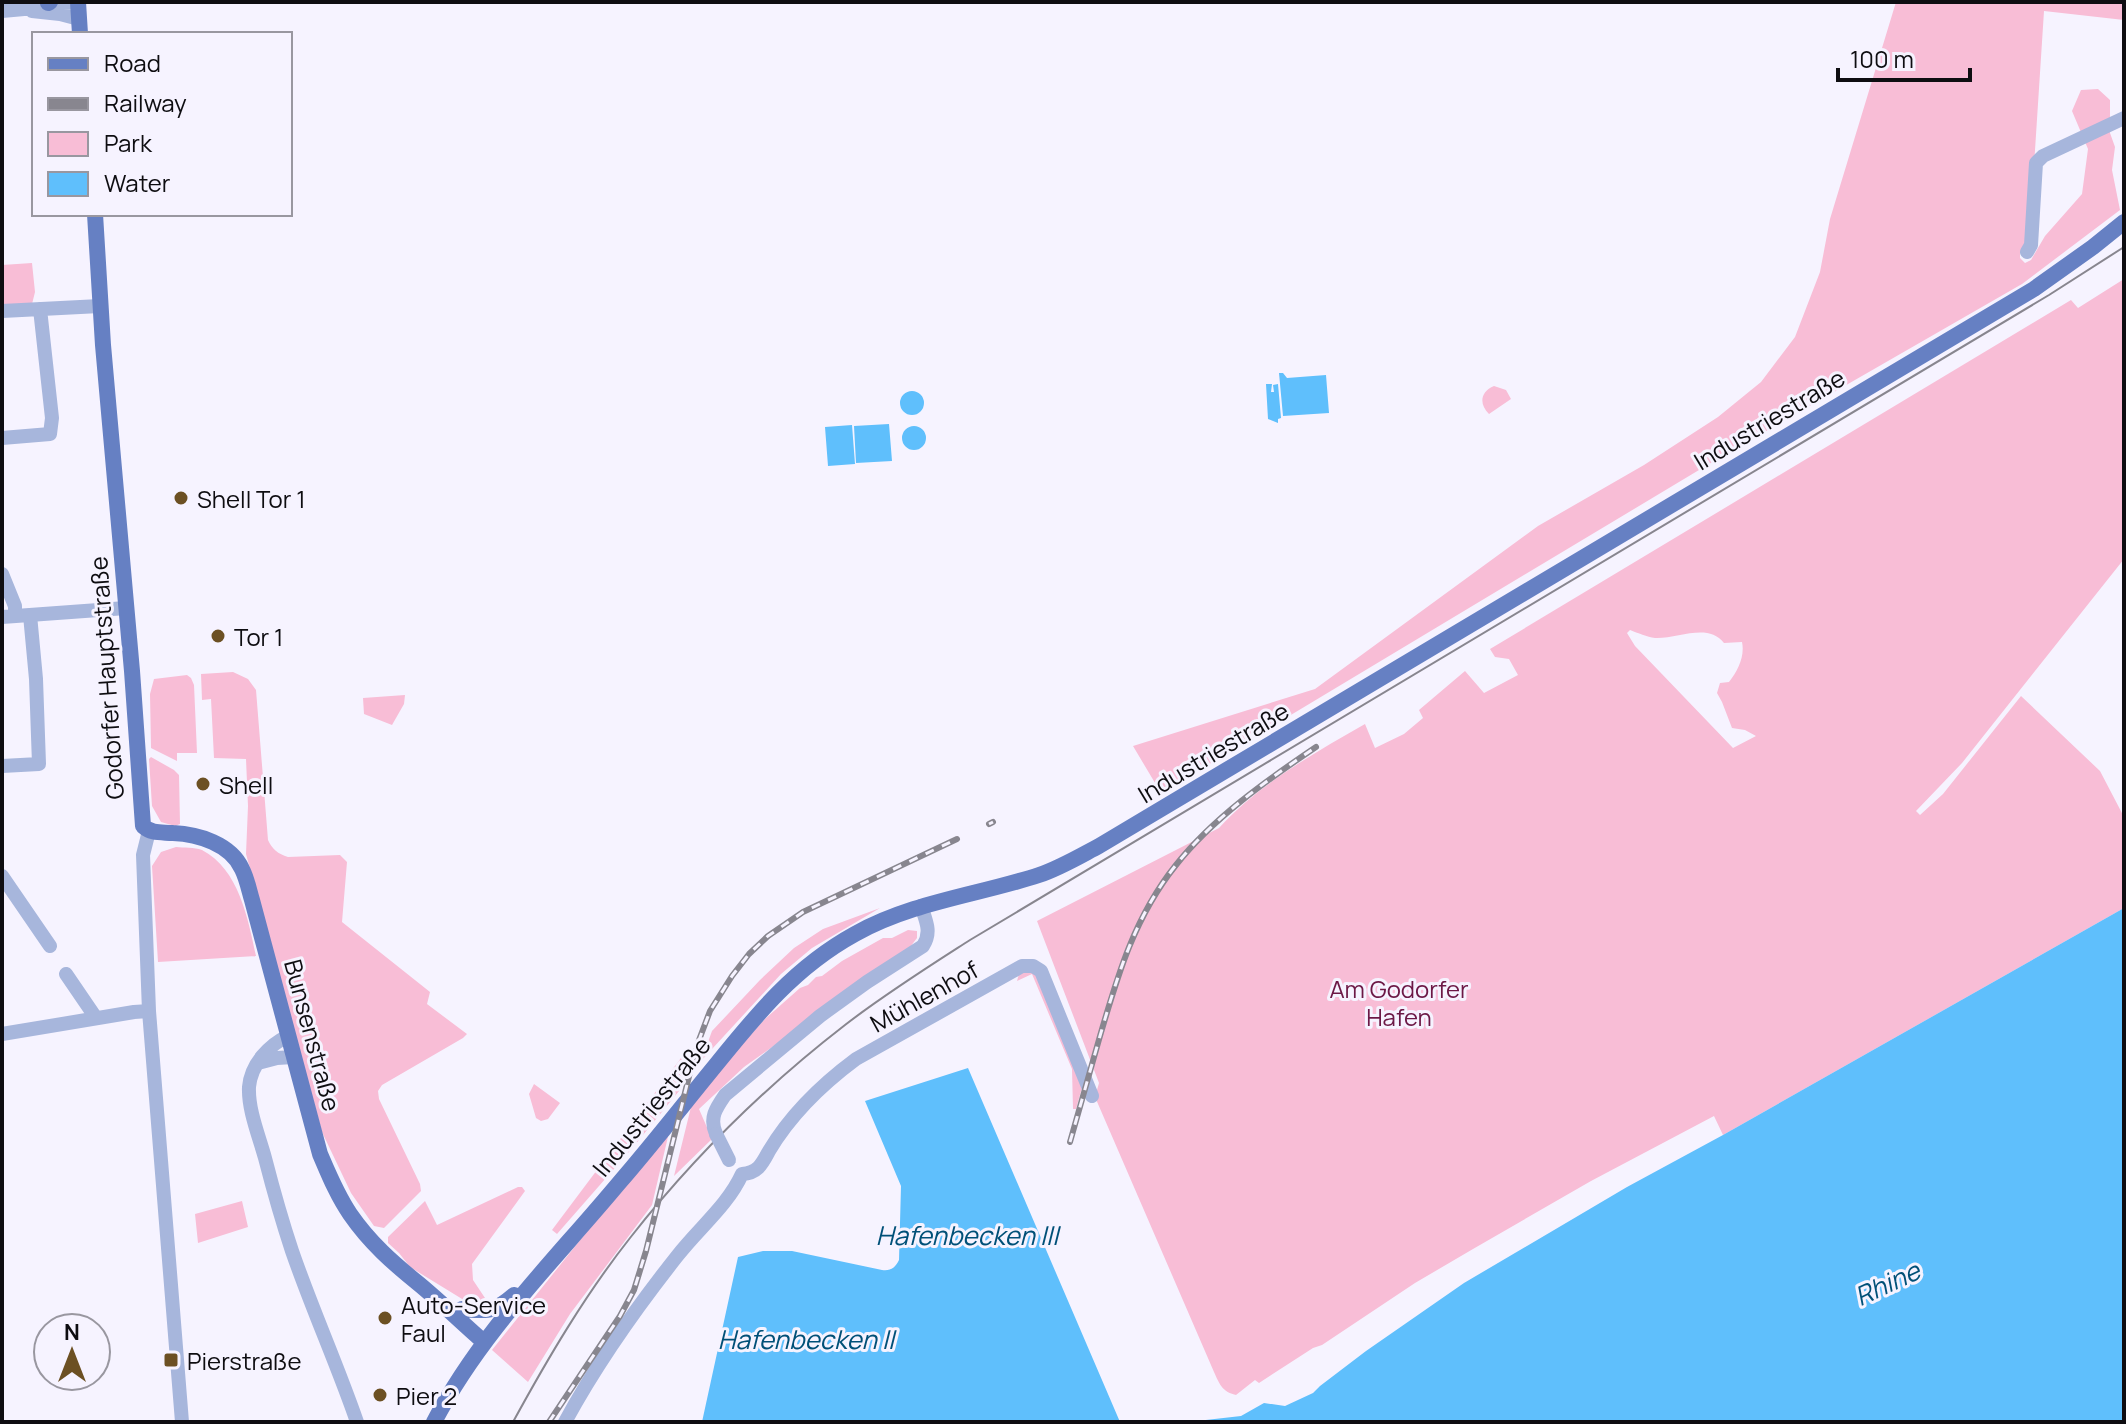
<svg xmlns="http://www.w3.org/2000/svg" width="2126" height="1424" font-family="Manrope,sans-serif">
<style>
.green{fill:#f8bdd6;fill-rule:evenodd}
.water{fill:#5fbffc}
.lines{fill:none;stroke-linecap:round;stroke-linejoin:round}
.minor{stroke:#a7b6dc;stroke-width:14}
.major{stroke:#6680c3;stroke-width:16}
.tram{stroke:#88868f;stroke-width:2}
.rail-casing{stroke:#88868f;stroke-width:6}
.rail{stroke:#f6f3ff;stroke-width:3;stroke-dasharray:9;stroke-linecap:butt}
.minor-bridge{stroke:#a7b6dc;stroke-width:14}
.poi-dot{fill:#6c5023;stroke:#f6f3ff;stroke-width:3}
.labels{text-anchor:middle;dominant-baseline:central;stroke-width:6;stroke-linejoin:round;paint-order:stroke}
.street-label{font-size:24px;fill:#0e0d11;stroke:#f6f3ff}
.poi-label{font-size:24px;fill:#0e0d11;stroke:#f6f3ff;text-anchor:start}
.park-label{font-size:24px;fill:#6c1846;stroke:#f6f3ff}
.water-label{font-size:26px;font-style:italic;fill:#005078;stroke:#f6f3ff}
</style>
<rect width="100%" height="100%" fill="#f6f3ff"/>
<!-- green -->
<path class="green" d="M1896 2H2124V20L2044 11 2029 243 2020 253V258L2025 263 2031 260 2045 236 2082 194 2088 149 2072 111 2081 90 2098 89 2110 100V133L2115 147 2112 170 2120 210 2022 284 1709 464 1161 793 1133 746 1315 689 1538 526 1644 465 1718 417 1761 382 1795 337 1820 272 1830 219Z
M32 263 35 292 32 304 2 307V265Z
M2124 279V559L1962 763 1916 811 1920 815 1943 794 2021 696 2100 771 2124 817V908L1723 1135 1714 1116 1591 1181 1473 1249 1415 1283 1322 1345 1313 1348 1259 1383 1255 1380 1236 1395C1222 1392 1219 1383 1214 1372L1095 1097 1099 1083 1037 921 1219 828C1260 783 1313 754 1365 724L1375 748 1404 734 1423 718 1419 710 1465 671 1484 693 1518 675 1509 659 1495 657 1490 649 2071 300 2078 308ZM1630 630C1638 633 1647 637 1655 638 1678 639 1708 622 1724 643L1742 642C1745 656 1738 671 1729 682L1720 683 1717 693 1722 702 1732 728 1745 730 1756 736 1733 748 1635 646 1627 633Z
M1494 386 1506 390 1511 399 1489 414C1479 404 1480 392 1494 386Z
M233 672 248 679 256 690 268 840C272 849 278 854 288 857L340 855 347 862 342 922 430 992 427 1004 467 1034 463 1038 382 1085 378 1091 379 1099 420 1184 421 1191 384 1228 374 1226 351 1193 322 1132 246 854 248 806 246 759 214 758 211 699 202 700 201 674Z
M187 675 191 678 194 685 197 753H177V761L151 748 150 694 154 679Z
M405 695 404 704 392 725 364 714 363 698Z
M151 757 174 770 179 775 180 824 175 826 161 822 152 806 149 759Z
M176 847C184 848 194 847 202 850 239 869 248 919 256 956L158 962 152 866 161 852Z
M880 908 812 948 781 974 701 1061 712 1031 760 980 794 948 823 929Z
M908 930 917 931V938L907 951 744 1067 699 1109 712 1139 674 1176 693 1099 765 1019 800 988 808 985 816 977 822 976 842 961 883 938H892Z
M1029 971 1036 975 1083 1084 1076 1109H1073L1072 1069 1032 974 1017 981 1019 974Z
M681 1058 686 1066 679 1091 634 1146 557 1234 552 1230Z
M534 1084 560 1103 548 1119 541 1121 536 1118 529 1094Z
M670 1128 652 1205 570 1314 528 1382 492 1350Z
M518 1187H522L525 1191 472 1264 473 1280 485 1298 478 1304 467 1302 410 1267 399 1253 388 1243V1237L425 1201 437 1225Z
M242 1201 248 1227 198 1243 195 1214Z"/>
<!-- water -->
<path class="water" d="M1279 373H1283L1287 378 1326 375 1329 413 1283 416Z
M1266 384H1272L1271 392H1274L1273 385 1278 384 1281 418 1278 419V423L1268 419Z
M900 403a12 12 0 1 1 24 0a12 12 0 1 1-24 0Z
M889 424 892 461 856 463 854 426Z
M852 425 855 464 828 466 825 427Z
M902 438a12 12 0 1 1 24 0a12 12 0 1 1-24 0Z
M2124 908V1422H1188L1241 1416 1264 1403 1285 1406 1313 1393 1320 1386 1366 1351 1464 1283 1627 1187 1723 1135Z
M968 1068 1120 1422H702L738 1257 763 1251H792L882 1270C891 1271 895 1268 899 1260L901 1186 865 1101Z"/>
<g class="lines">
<!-- minor -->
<path class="minor" d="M2 11 35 8 48 3 78 2
M32 11 60 14 79 19
M2027 252 2031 245 2036 163 2043 156 2124 118
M2 311 100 306
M2 438 50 434 52 418 40 309
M2 574 15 606V616
M2 617 126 608
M2 766 39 764 36 679 30 615
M149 831 143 855 149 1011 182 1422
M2 876 50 946
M66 974 96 1018
M2 1034 134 1012 149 1011
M288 1036C269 1045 251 1064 249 1087 248 1110 259 1136 265 1158 273 1189 282 1221 292 1251 312 1309 337 1364 357 1422
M258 1063 277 1058 293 1057
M716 1134C709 1118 716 1108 725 1095L820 1016 867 982 923 946C932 932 926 921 921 906
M742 1174C758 1173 762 1164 769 1151 791 1114 821 1085 856 1059L1022 966H1033L1041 971 1092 1096
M565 1422C597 1363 636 1308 678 1255 699 1228 728 1205 742 1174"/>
<!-- major -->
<path class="major" d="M78 2 80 34
M48 3 50 2
M95 214 103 345 132 671 143 826C152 834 161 832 173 833 198 834 231 844 242 869 247 879 249 890 252 900L320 1154C329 1175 337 1195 350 1214 370 1243 393 1263 419 1284 442 1303 462 1323 484 1342
M462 1309C489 1311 493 1313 514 1295
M434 1422C481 1332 554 1261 619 1183 652 1145 683 1105 715 1066 757 1014 795 967 855 934 912 902 978 895 1039 875 1060 868 1080 856 1099 846L2034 289 2093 247 2124 222"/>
<!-- tram -->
<path class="tram" d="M513 1422C548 1358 585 1295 630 1238 692 1159 766 1086 845 1025 885 994 928 967 970 940L2049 295 2124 247"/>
<!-- rail casing -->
<g class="rail-casing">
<path id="rail" d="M989 824 993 822
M1070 1142C1080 1107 1090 1071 1100 1036 1118 974 1135 916 1176 865 1212 819 1267 780 1316 747
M549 1422 620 1316 634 1290 646 1251 696 1048 710 1011 732 976 749 954 768 936 803 912 957 839"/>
</g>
<!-- rail -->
<use href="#rail" class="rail"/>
<!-- minor-bridge -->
<path class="minor-bridge" d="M716 1134 729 1160"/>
</g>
<!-- markers -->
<g class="poi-dot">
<circle cx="181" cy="498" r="8"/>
<circle cx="218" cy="636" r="8"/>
<circle cx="203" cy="784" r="8"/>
<circle cx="385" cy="1318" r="8"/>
<rect x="163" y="1352" width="16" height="16" rx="4"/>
<circle cx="380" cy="1395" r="8"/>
</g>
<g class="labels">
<!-- street labels -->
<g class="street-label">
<text transform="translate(1769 419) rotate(-31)">Industriestraße</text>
<text transform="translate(106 678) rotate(-94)">Godorfer Hauptstraße</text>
<text transform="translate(1213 752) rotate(-31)">Industriestraße</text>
<text transform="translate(924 996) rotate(-29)">Mühlenhof</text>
<text transform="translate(313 1035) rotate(75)">Bunsenstraße</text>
<text transform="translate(651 1106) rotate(-51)">Industriestraße</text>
</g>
<!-- poi labels -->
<g class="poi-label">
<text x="197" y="498">Shell Tor 1</text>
<text x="234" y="636">Tor 1</text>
<text x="219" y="784">Shell</text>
<text x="401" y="1304">Auto-Service<tspan x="401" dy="28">Faul</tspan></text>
<text x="187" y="1360">Pierstraße</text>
<text x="396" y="1395">Pier 2</text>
</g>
<!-- park labels -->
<g class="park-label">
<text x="1399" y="988">Am Godorfer<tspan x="1399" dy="28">Hafen</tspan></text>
</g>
<!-- water labels -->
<g class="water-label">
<text x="967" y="1235">Hafenbecken III</text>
<text transform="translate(1887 1283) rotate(-25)">Rhine</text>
<text x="806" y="1339">Hafenbecken II</text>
</g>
</g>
<!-- border -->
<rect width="2126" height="1424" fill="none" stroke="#0e0d11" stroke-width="8"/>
<!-- legend -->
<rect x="32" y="32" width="260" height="184" fill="#f6f3ff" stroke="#9997a0" stroke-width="2"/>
<rect x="48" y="58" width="40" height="12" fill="#6680c3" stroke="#9997a0" stroke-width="2"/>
<text x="104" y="72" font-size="24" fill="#0e0d11">Road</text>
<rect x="48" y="98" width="40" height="12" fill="#88868f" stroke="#9997a0" stroke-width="2"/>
<text x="104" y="112" font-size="24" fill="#0e0d11">Railway</text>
<rect x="48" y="132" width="40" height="24" fill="#f8bdd6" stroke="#9997a0" stroke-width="2"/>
<text x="104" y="152" font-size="24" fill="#0e0d11">Park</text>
<rect x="48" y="172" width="40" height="24" fill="#5fbffc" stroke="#9997a0" stroke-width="2"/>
<text x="104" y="192" font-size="24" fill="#0e0d11">Water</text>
<!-- north arrow -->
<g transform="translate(72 1352)"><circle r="38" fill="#f6f3ff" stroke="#9997a0" stroke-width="2"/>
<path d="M0-6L14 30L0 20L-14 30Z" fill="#6c5023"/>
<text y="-12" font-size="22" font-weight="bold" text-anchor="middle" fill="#0e0d11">N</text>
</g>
<!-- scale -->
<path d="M1838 68v12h132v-12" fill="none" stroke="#0e0d11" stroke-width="4"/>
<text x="1850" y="68" font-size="24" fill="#0e0d11" stroke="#f6f3ff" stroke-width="6" paint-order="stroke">100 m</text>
</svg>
